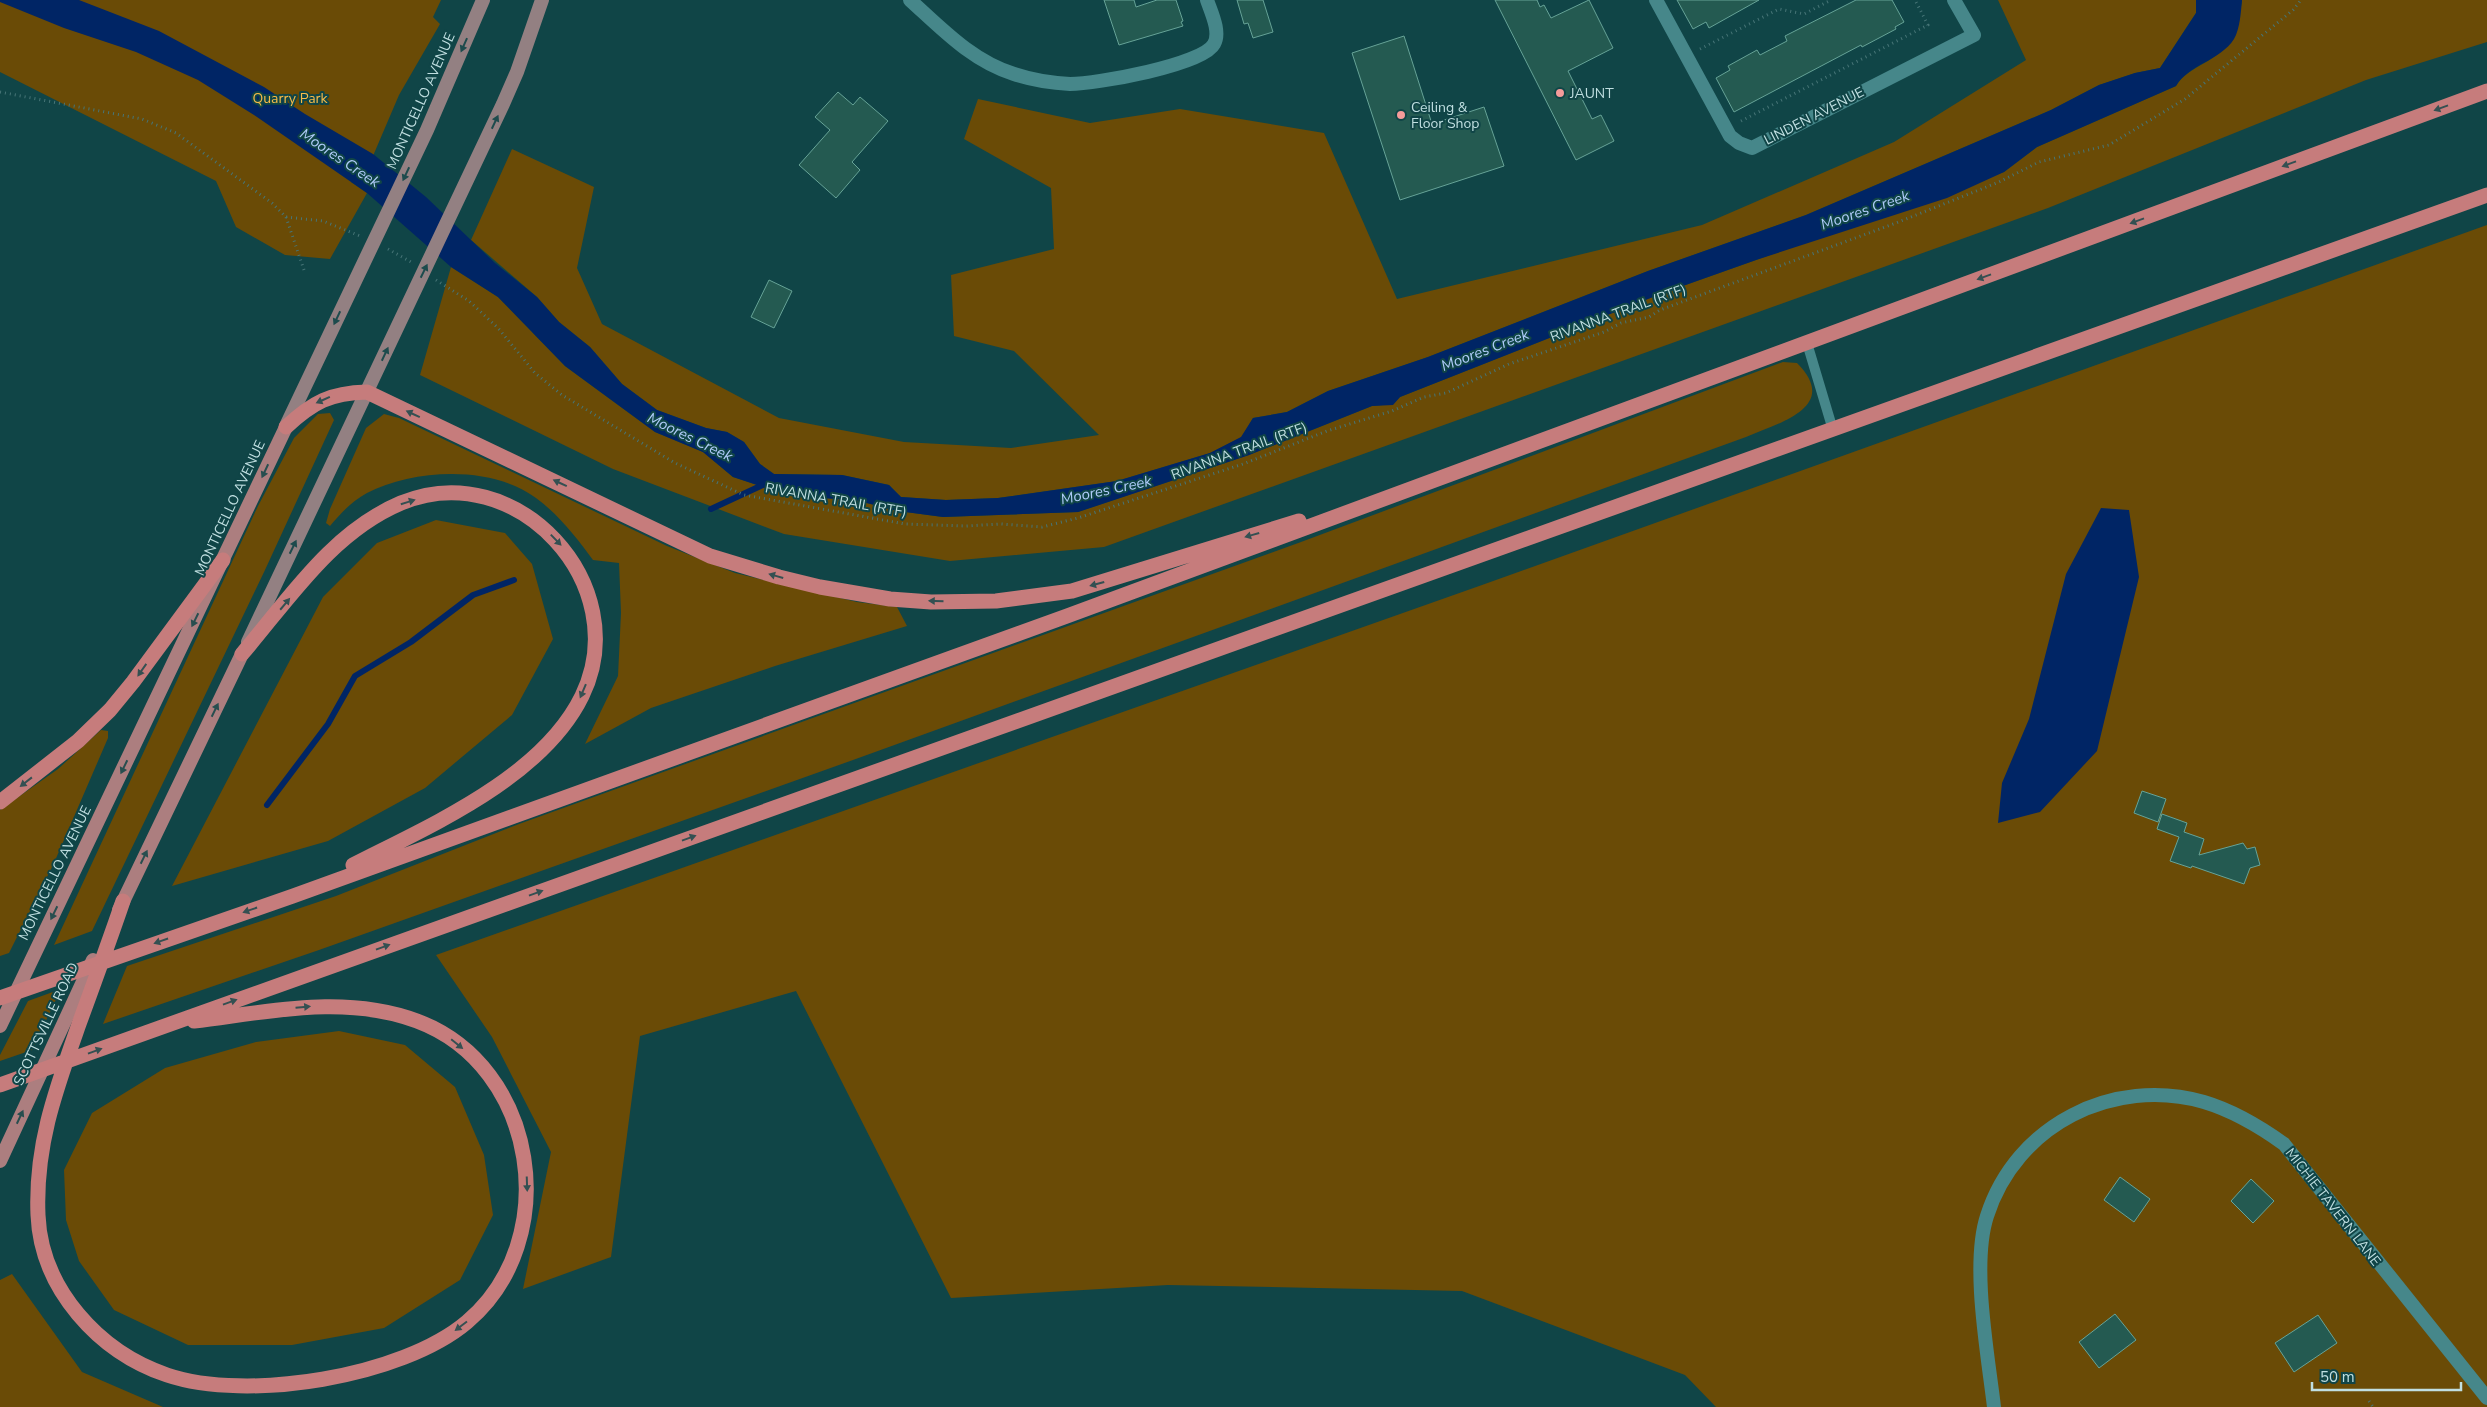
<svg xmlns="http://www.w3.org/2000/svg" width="2487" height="1407" font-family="'Nunito Sans',sans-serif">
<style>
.green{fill:#6a4b06}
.water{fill:#002565}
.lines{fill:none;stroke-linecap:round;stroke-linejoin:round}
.stream{stroke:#002565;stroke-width:6}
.building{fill:#245a51;stroke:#66a397}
.path{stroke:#477577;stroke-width:3;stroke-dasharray:1 4;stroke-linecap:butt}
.service{stroke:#46878a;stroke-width:10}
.minor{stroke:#46878a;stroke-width:14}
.primary{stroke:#938082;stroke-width:14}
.trunk{stroke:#ac7e7f;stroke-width:14}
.motorway{stroke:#c67c7c;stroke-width:15}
.oneway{fill:#1d4b4d}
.oneway2{fill:#345052}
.oneway3{fill:#274e4f}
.poi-dot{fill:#f59b9a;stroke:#104547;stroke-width:2}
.labels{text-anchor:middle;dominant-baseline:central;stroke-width:4;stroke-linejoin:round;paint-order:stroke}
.poi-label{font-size:14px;fill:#c0dfe1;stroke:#104547;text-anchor:start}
.park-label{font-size:14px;fill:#f6bb49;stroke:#104547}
.street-label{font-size:14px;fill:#c0dfe1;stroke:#104547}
.water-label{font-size:15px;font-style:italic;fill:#b0ccfa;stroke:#104547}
</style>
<rect width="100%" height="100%" fill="#104547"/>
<!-- green -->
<path class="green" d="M0 0H441L433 17 440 24 399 95 364 177 351 182 367 193 330 259 285 255 236 227 216 181 0 72Z
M1998 0H2196V13L2160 68 2135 73 2099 85 2051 110 1806 215 1648 271 1428 357 1328 391 1287 412 1253 418 1242 437 1210 453 1117 481 998 498 946 500 901 497 889 485 842 475 774 474 760 464 744 442 727 432 706 428 657 410 622 384 590 347 559 322 537 297 471 240 512 149 594 187 577 268 602 324 779 418 904 442 1011 448 1099 435 1014 351 954 336 951 275 1054 249 1051 188 964 139 978 99 1090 123 1180 109 1324 133 1397 299 1702 225 1894 142 2026 60Z
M2242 0H2487V42L2366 80 2048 208 1104 547 950 561 784 534 613 469 420 375 451 267 498 297 565 366 655 432 703 452 733 477 772 490 805 497 855 500 898 511 943 517 1078 512 1249 455 1372 406 1393 404 1400 397 1663 293 2004 172 2037 147 2176 86C2186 70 2201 67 2215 56 2227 47 2241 14 2242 0Z
M2487 225V1407H1716L1685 1375 1462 1291 1168 1285 951 1298 796 991 640 1036 611 1257 523 1289 551 1152 492 1037 436 955 1482 585Z
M1783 362 1797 363C1841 407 1779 423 1746 437L853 760 319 950 103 1024 127 966 336 896 519 824 1301 542Z
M330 413 334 420 265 570 92 931 54 945 258 506 294 438 318 414Z
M384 414 399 418 667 546 735 573 857 602 897 607 907 626 775 666 651 708 585 744 618 676 621 613 619 563 593 560C576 537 559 515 536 498 492 465 414 469 367 493 352 501 341 513 330 526L326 523 330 509 366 428Z
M436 520 505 533 532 564 553 639 512 715 425 788 328 841 172 886 323 597 377 543Z
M101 730 108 731V738L54 863 9 953 0 956V810L58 769Z
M61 989 32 1050 0 1061V1055L28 1001Z
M339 1031 405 1045 455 1087 484 1155 493 1215 460 1280 384 1328 292 1345H188L114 1310 79 1261 66 1220 64 1170 92 1113 165 1068 256 1042Z
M12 1274 82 1372 163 1407H0V1280Z"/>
<!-- water -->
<path class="water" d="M0 0H79L159 31 264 87 305 114 373 154 426 197 495 263 537 297 559 322 590 347 622 384 657 410 706 428 727 432 744 442 760 464 774 474 842 475 889 485 901 497 946 500 998 498 1117 481 1210 453 1241 437 1253 418 1287 412 1328 391 1428 357 1648 271 1806 215 2051 110 2099 85 2135 73 2160 68 2196 13V0H2242C2241 11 2240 29 2234 39 2220 61 2189 64 2176 86L2037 147 2004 172 1947 198 1756 260 1663 293 1400 397 1393 405 1372 406 1249 455 1078 512 943 517 898 511 855 500 805 497 772 490 733 477 703 452 655 432 565 366 498 297 451 267 367 193 257 117 198 80 136 52 64 28 0 2Z
M2101 508 2129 510 2139 577 2097 751 2040 812 1998 823 2002 783 2029 719 2066 574Z"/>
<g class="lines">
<!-- stream -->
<path class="stream" d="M711 509 767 483
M267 805 328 724 355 676 411 642 473 595 514 580"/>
</g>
<!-- building -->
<path class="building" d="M1104 0H1134L1136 7 1157 0H1176L1183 21 1181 22 1183 26 1119 45Z
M1237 0H1263L1273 32 1253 38 1248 23 1244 24Z
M1495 0H1537L1540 7 1544 5 1551 18 1589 0 1613 48 1568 71 1592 119 1601 115 1614 141 1576 160Z
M1677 0H1759L1709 28 1706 22 1693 29Z
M1856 0H1892L1904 22 1895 27 1896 29 1862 47 1861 45 1734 112 1716 78 1730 70 1728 66 1757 50 1760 55 1787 41 1785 36Z
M1404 36 1432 124 1484 107 1504 166 1400 200 1352 53Z
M838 92 853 105 860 97 888 121 852 162 860 170 836 198 799 165 830 130 815 117Z
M769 280 792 291 774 328 751 317Z
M2142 791 2166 799 2158 822 2134 813Z
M2162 814 2187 823 2184 832 2204 839 2199 855 2243 843 2247 849 2255 847 2260 865 2250 868 2244 884 2192 866 2191 868 2170 861 2179 837 2157 829Z
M2120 1177 2150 1199 2134 1222 2104 1200Z
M2251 1179 2274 1201 2253 1223 2231 1201Z
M2115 1314 2136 1340 2099 1368 2079 1342Z
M2318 1315 2337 1343 2294 1372 2275 1343Z"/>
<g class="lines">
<!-- path -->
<path class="path" d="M1700 49 1779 9 1804 14 1831 0
M0 92 142 119 176 133 272 203 286 217 323 221 360 236
M1741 121 1928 25 1915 0
M286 217 304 270
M388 249 411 262
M436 280 469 301 498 328 535 373 562 395 675 463 744 495 905 524 966 526 1001 524 1042 527 1078 518 1243 464 1327 431 1392 411 1424 397 1446 393 1509 364 1604 332 1621 323 1649 317 1660 310 1896 223 1999 182 2039 162 2109 145 2185 99 2293 10 2301 0
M2369 1401 2373 1407"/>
<!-- service -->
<path class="service" d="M1807 343 1833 430"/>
<!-- minor -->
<path class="minor" d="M910 0C942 29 972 61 1014 74 1032 80 1051 83 1070 84 1096 84 1203 65 1214 44 1221 32 1211 12 1207 0
M1656 0 1730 136 1739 143 1752 148 1974 35 1954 0
M1994 1407C1988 1355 1971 1265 1987 1216 2016 1125 2113 1076 2204 1102 2234 1111 2259 1126 2284 1144L2487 1398"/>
<!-- primary -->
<path class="primary" d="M286 426 427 130 483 0
M248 642 503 104 517 72 542 0"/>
<!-- trunk -->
<path class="trunk" d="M119 910 242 654
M0 1026 286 427
M0 1161 93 960"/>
<!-- motorway -->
<path class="motorway" d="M286 427C313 402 330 393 367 392L710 556 779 577 820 587 890 599 931 602 996 601 1072 591 1299 521
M242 654C289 599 332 532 401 503 516 455 636 585 582 696 542 778 429 826 353 865
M0 802 78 741 110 710 133 682 223 560
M123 901C109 942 94 983 79 1024 56 1089 35 1145 38 1215 41 1289 99 1352 167 1375 247 1402 402 1377 467 1322 564 1240 538 1066 417 1021 344 994 269 1012 194 1021
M0 998 293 896 1067 616 2487 91
M0 1085 2487 195"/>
</g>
<!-- one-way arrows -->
<defs><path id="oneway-solid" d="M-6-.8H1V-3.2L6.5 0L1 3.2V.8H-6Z" transform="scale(1.25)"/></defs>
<g class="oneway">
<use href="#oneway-solid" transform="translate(464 45) rotate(114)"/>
<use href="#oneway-solid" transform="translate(495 122) rotate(-65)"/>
<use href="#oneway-solid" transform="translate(406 174) rotate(115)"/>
<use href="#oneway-solid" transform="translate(424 271) rotate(-64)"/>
<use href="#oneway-solid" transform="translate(337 318) rotate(115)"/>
<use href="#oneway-solid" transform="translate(385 354) rotate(-65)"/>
<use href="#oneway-solid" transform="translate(293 547) rotate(-64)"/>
</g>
<g class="oneway2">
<use href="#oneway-solid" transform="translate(2441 108) rotate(160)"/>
<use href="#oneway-solid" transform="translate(2289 164) rotate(160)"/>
<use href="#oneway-solid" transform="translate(2137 221) rotate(160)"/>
<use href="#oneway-solid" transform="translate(1984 277) rotate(160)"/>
<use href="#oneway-solid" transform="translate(323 400) rotate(156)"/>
<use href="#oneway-solid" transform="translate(413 414) rotate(-155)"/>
<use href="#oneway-solid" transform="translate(560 483) rotate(-155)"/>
<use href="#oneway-solid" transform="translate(408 502) rotate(-17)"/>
<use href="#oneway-solid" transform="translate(1252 535) rotate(164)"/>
<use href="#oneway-solid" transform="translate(556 540) rotate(46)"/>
<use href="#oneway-solid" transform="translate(776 576) rotate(-164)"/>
<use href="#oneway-solid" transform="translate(1097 584) rotate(165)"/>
<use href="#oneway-solid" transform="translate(936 601) rotate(-179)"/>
<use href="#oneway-solid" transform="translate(285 604) rotate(-50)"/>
<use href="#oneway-solid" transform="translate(142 670) rotate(125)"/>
<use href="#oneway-solid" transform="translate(583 691) rotate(113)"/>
<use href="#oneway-solid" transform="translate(26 782) rotate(142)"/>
<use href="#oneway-solid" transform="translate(689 838) rotate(-20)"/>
<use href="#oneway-solid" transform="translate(536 893) rotate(-20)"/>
<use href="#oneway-solid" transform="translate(250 910) rotate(161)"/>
<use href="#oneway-solid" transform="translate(161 941) rotate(161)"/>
<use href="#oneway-solid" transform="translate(383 947) rotate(-20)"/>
<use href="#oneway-solid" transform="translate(230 1002) rotate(-20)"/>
<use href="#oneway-solid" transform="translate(303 1007) rotate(-5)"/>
<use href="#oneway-solid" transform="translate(457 1044) rotate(39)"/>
<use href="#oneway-solid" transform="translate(95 1051) rotate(-20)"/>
<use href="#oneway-solid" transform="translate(527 1184) rotate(88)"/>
<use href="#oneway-solid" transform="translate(461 1326) rotate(143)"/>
</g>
<g class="oneway3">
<use href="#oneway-solid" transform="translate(265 471) rotate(115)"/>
<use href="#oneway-solid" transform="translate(195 620) rotate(116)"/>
<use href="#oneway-solid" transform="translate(215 710) rotate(-64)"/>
<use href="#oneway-solid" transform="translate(124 767) rotate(116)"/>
<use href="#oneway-solid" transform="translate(144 857) rotate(-64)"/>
<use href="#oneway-solid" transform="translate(54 913) rotate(116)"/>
<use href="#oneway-solid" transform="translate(20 1117) rotate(-65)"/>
</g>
<!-- markers -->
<g class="poi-dot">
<circle cx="1560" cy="93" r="5"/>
<circle cx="1401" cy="115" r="5"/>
</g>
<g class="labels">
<!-- poi labels -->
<g class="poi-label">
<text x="1570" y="93">JAUNT</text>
<text x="1411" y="107">Ceiling &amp;<tspan x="1411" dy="16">Floor Shop</tspan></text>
</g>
<!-- park labels -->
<g class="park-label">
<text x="290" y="98">Quarry Park</text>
</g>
<!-- street labels -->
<g class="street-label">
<text transform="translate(421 101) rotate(-66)">MONTICELLO AVENUE</text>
<text transform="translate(1814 116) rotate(-27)">LINDEN AVENUE</text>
<text transform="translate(1618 313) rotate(-20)">RIVANNA TRAIL (RTF)</text>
<text transform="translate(1239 451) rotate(-20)">RIVANNA TRAIL (RTF)</text>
<text transform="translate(836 500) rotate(10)">RIVANNA TRAIL (RTF)</text>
<text transform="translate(230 508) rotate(-65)">MONTICELLO AVENUE</text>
<text transform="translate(55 873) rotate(-64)">MONTICELLO AVENUE</text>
<text transform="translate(46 1024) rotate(-65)">SCOTTSVILLE ROAD</text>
<text transform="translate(2333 1207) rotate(52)">MICHIE TAVERN LANE</text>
</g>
<!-- water labels -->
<g class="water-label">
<text transform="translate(340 158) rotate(34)">Moores Creek</text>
<text transform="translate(1865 210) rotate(-19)">Moores Creek</text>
<text transform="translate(1485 350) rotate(-21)">Moores Creek</text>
<text transform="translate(690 437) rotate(26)">Moores Creek</text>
<text transform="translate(1106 490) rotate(-12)">Moores Creek</text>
</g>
</g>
<!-- scale -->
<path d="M2312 1382v8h149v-8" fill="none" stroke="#c0dfe1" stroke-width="2.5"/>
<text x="2320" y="1382" font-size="15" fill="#c0dfe1" stroke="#104547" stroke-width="4" paint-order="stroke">50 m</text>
</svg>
